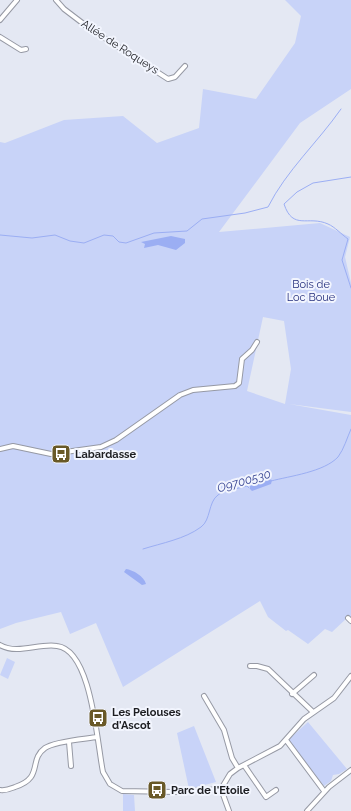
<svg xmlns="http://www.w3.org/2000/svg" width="351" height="811" font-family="Raleway,sans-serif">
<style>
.green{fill:#c8d3f8;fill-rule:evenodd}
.water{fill:#9baef3}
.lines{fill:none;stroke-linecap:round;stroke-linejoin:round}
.stream{stroke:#9baef3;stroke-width:1}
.minor-casing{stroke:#9699a4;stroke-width:6}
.minor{stroke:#fff;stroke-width:4}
.labels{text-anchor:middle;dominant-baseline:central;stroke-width:4;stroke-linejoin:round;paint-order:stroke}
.street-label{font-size:11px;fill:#1c1d21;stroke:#f2f5fe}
.park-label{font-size:11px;fill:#252f7d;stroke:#f2f5fe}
.poi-label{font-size:11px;font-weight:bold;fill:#1c1d21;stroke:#f2f5fe;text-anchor:start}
.water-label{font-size:12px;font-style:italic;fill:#364493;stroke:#f2f5fe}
</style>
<rect width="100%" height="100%" fill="#e4e8f3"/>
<!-- green -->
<path class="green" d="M285 0H351V89L300 123 219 232 320 223 350 237 345 257 351 283V412L289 404 351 415V622L347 618 332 632 325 629 308 644 288 630 286 631 268 617 260 601 123 687 96 623 70 634 61 612 16 623 0 629V142L5 143 64 120 123 116 157 143 199 128 203 89 256 99 295 43 301 16ZM263 317 284 321 291 369 285 404 247 391Z
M7 658 15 662 8 679 0 675Z
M308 722 347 769 339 774 333 775 331 781 324 786 288 740Z
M194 726 216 782 189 789 177 733Z
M123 794 134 795 135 811H123Z"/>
<!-- water -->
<path class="water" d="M171 236 185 239V243L176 250 158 245 144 248 145 244 141 242Z
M269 479 272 480 271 484 252 491 250 489V486Z
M126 569C133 570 144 576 146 584L142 585 124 572Z"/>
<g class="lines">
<!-- stream -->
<path class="stream" d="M351 177 313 183 297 192 284 204C293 231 308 215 328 224 335 227 341 234 348 239L342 260 351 288
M0 235 32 238 55 235 70 241 84 243 104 235 113 236 119 242 126 243 154 233 187 231 202 219 245 213 268 207C286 171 318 142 341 109
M271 481C290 476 324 472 338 457 344 449 347 438 351 429
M143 549C162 543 185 539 201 527 211 520 208 502 218 495 222 491 240 488 247 486L249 488"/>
<!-- minor casing -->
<g class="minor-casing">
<path id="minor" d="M56 0 64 9 89 28 168 79 175 77 185 66
M0 20 17 0
M0 37 21 50 26 49
M0 449 13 446 51 454 101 447 116 440 180 395 193 390 235 386 239 383 242 359 252 350 257 342
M348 618 351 621
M0 645C18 655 38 643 57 646 92 650 97 744 103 772L110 784 122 791 175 792 221 789
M250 666H257L268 669 313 712
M292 694 314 675
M204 696 224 730 232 758 238 768
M286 740 324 791
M69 742 71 766
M244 765 266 797 276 790
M221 789 230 774 238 768 280 746 304 719 334 698 351 676
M221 789 229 811
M0 790C6 791 10 789 15 787 44 778 28 760 45 748 55 741 85 739 97 737
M307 811 329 787 351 770"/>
</g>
<!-- minor -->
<use href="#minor" class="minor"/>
</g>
<!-- icons -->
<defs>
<g id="bus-square" transform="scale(1)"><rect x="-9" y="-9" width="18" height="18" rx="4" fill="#695927" stroke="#f2f5fe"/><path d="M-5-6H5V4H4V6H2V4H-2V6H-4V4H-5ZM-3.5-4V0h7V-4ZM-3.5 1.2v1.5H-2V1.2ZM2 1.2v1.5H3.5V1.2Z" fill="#fff"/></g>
</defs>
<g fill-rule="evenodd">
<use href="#bus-square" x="61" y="454"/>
<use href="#bus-square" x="98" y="718"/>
<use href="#bus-square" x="157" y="790"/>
</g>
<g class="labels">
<!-- street labels -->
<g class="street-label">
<text transform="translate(120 47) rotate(33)">Allée de Roqueys</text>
</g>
<!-- park labels -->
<g class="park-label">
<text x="311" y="284">Bois de<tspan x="311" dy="13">Loc Boue</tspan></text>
</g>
<!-- poi labels -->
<g class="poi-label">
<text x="75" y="454">Labardasse</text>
<text x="112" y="712">Les Pelouses<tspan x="112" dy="13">d'Ascot</tspan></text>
<text x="171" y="790">Parc de l'Etoile</text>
</g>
<!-- water labels -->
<g class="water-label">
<text transform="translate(244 481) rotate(-16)">O9700530</text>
</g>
</g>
</svg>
